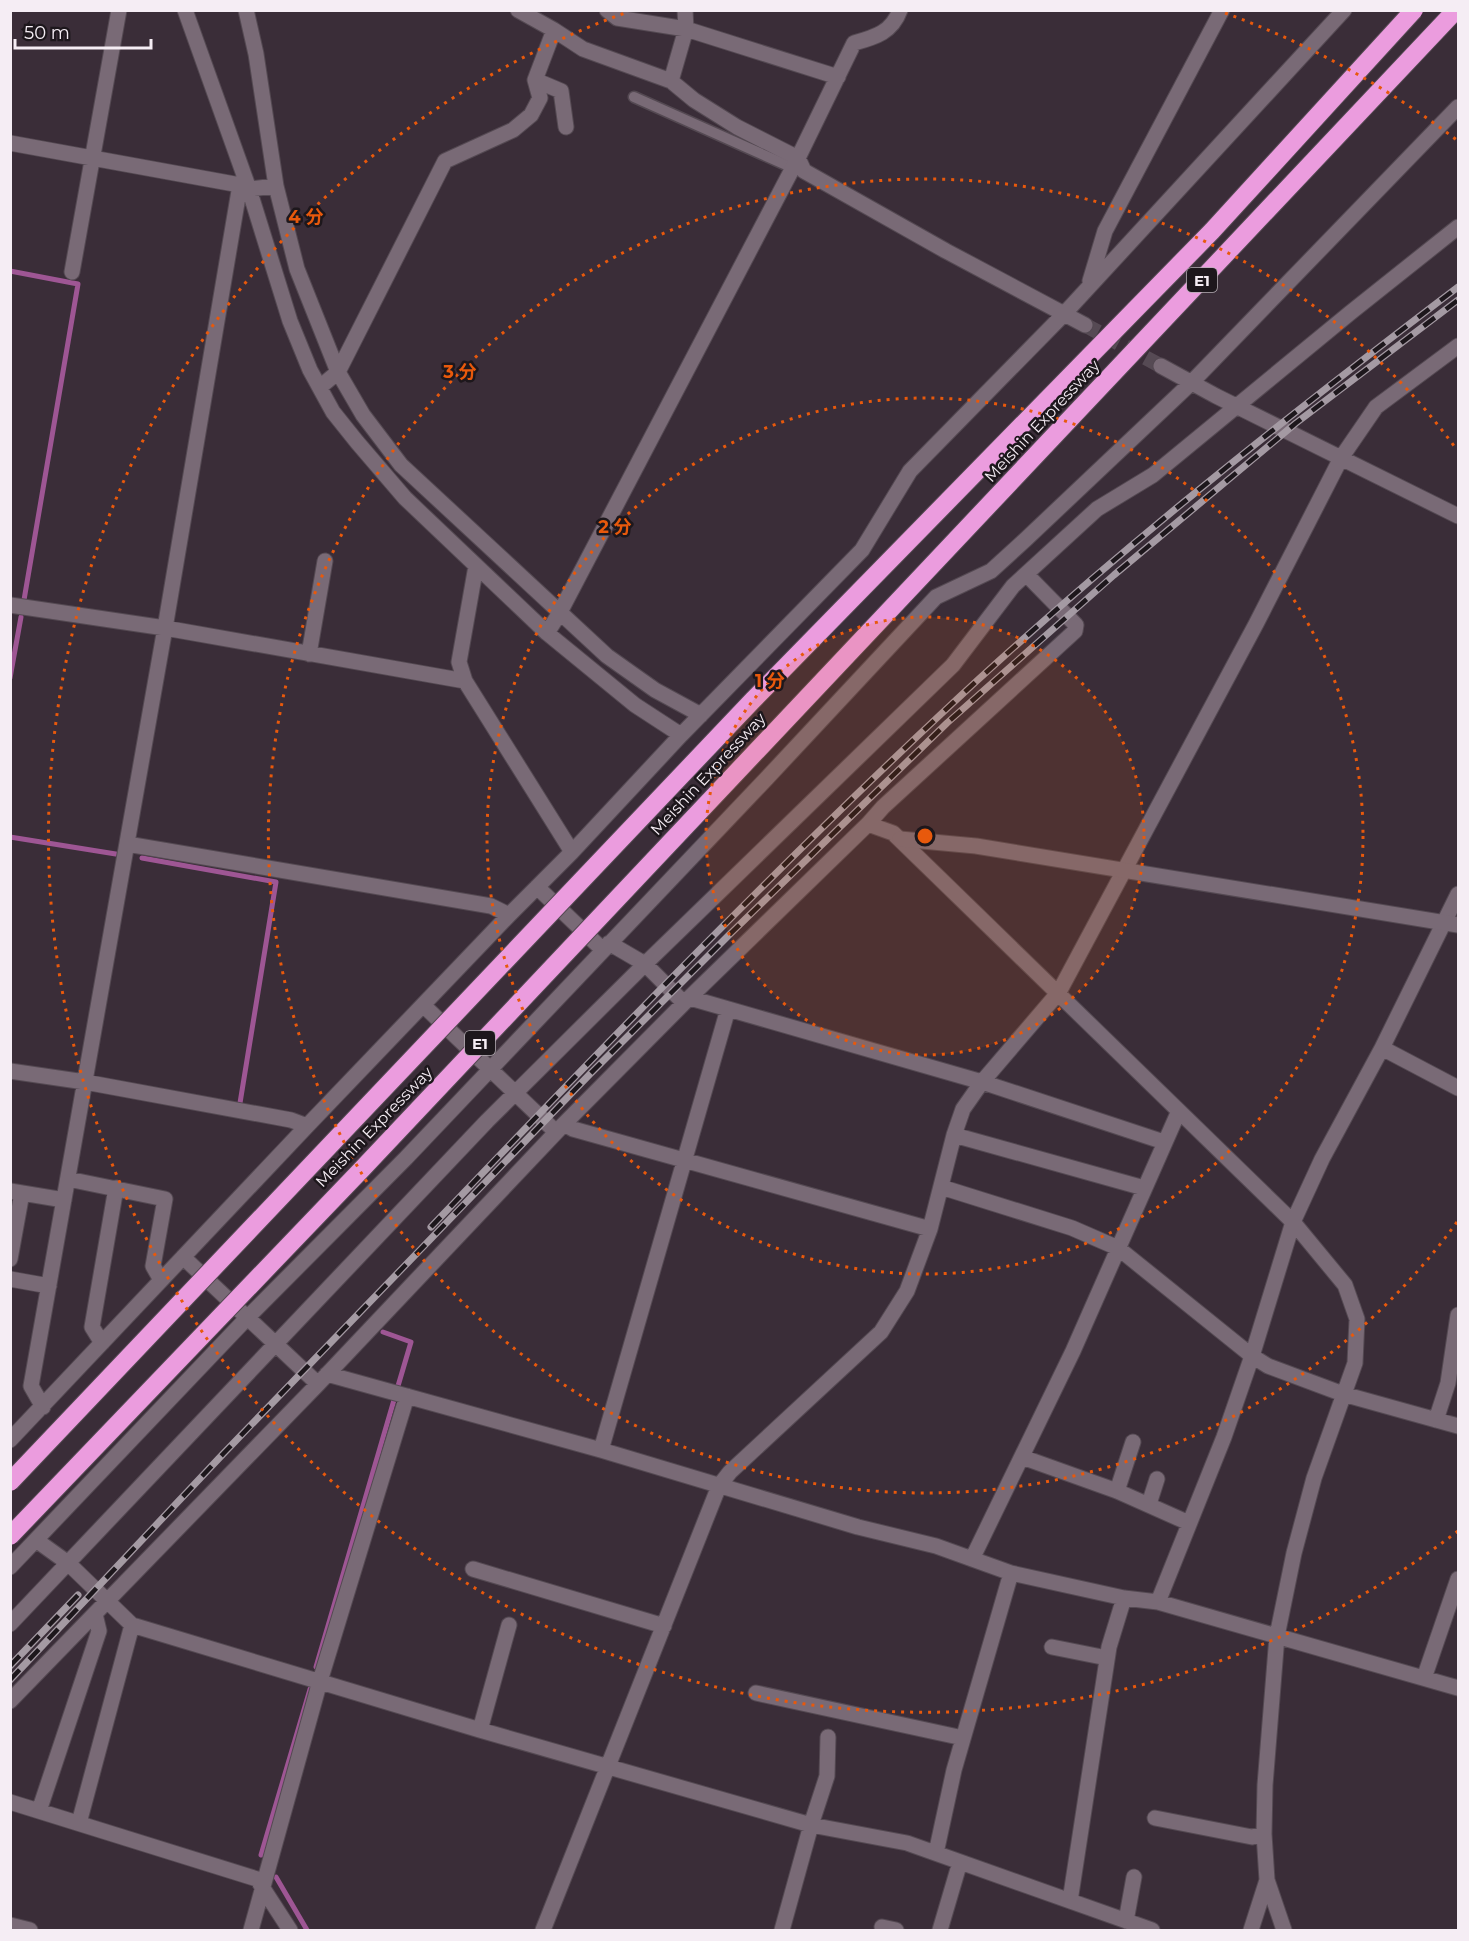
<svg xmlns="http://www.w3.org/2000/svg" width="1469" height="1941" font-family="Montserrat,'Noto Sans JP',sans-serif">
<style>
.lines{fill:none;stroke-linecap:round;stroke-linejoin:round}
.stream{stroke:#9e5694;stroke-width:5}
.street-tunnel{stroke:#564a54;stroke-width:15;stroke-dasharray:15 8;stroke-linecap:butt}
.lane-casing{stroke:#544952;stroke-width:13}
.street-casing{stroke:#544952;stroke-width:17}
.secondary-casing{stroke:#544952;stroke-width:17}
.lane{stroke:#796a76;stroke-width:10}
.street{stroke:#796a76;stroke-width:15}
.secondary{stroke:#796a76;stroke-width:15}
.rail-casing{stroke:#a49aa3;stroke-width:7}
.rail{stroke:#1d171c;stroke-width:4.5;stroke-dasharray:14;stroke-linecap:butt}
.highway-bridge-casing{stroke:#544952;stroke-width:20;stroke-linecap:butt}
.highway-bridge{stroke:#eb9cde;stroke-width:18}
.ring{fill:none;stroke:#e8590c;stroke-width:3;stroke-dasharray:3 6}
.labels{text-anchor:middle;dominant-baseline:central;stroke-width:5;stroke-linejoin:round;paint-order:stroke}
.shield{fill:#1d171c;stroke:#b4adb3;stroke-width:1.5}
.shield-label{font-size:15px;font-weight:bold;fill:#f5edf4}
.street-label{font-size:16px;fill:#f5edf4;stroke:#1d171c}
.centre{fill:#e8590c;stroke:#1d171c;stroke-width:3}
.ring-label{font-size:18px;text-anchor:middle;font-weight:bold;fill:#e8590c;stroke:#1d171c;stroke-width:5;stroke-linejoin:round;paint-order:stroke}
</style>
<rect width="100%" height="100%" fill="#3a2d38"/>
<g class="lines">
<!-- stream -->
<path class="stream" d="M10 271 78 284 24 600
M10 678 21 617
M10 837 122 855
M142 858 276 882 240 1103
M383 1332 411 1342 398 1386
M316 1667 394 1400
M261 1855 311 1686
M276 1877 307 1930"/>
<!-- street-tunnel -->
<path class="street-tunnel" d="M1085 325 1161 366"/>
<!-- lane casing -->
<g class="lane-casing">
<path id="lane" d="M634 97 793 168"/>
</g>
<!-- street casing -->
<g class="street-casing">
<path id="street" d="M185 10 249 189 290 321 310 370 333 412 357 442 405 498 547 633 635 705 681 735
M246 10 256 54 276 186 297 269 338 372 363 415 401 465 607 656 655 690 701 715
M518 10 554 30 583 49 671 81 694 100 737 127 798 158 804 171 946 251 1085 325
M607 10 617 18 686 29 838 77
M535 80 561 91 566 127
M671 81 686 29 685 10
M10 143 240 185 249 189 276 186
M72 272 119 10
M1090 281 1105 231 1222 10
M1161 366 1216 396 1458 516
M320 387 338 372 445 161 513 130 531 115 540 98 535 80 554 30
M476 566 459 662 465 681 572 852
M10 605 165 628 465 681
M547 633 559 614 798 158 854 43C876 37 892 32 900 10
M309 654 325 561
M868 824 883 807 1075 631 1076 625 1026 574
M127 844 491 906 509 915
M537 887 603 950
M609 943 645 964 684 1003
M690 998 982 1082 1164 1142
M423 1005 556 1132
M1382 1048 1458 1088
M10 1071 85 1082 291 1120 307 1126
M564 1124 573 1129 930 1229
M954 1135 1144 1188
M68 1179 165 1199 153 1266 161 1280
M941 1187 1072 1228 1118 1248 1252 1356 1268 1366 1343 1394 1458 1426
M10 1191 64 1200
M183 1257 318 1384
M10 1259 22 1193
M10 1279 49 1286
M102 1343 92 1327 116 1188
M327 1374 601 1450 858 1527 936 1546 1011 1573 1124 1598 1158 1602 1458 1688
M43 1407 31 1386 165 628 240 185
M1436 1420 1448 1383 1458 1315
M10 1440 307 1126 509 915 572 852 681 735 862 550 910 471 1064 314 1344 10
M601 1450 728 1009
M1022 1457 1117 1491 1189 1523
M1117 1491 1133 1442
M1149 1504 1157 1479
M36 1540 68 1563 132 1625 480 1730 811 1825 907 1843 1152 1930
M972 1559 1073 1351 1178 1113
M10 1567 247 1318 406 1158 767 778 936 597 991 571 1025 540 1191 383 1458 107
M473 1569 664 1626
M1158 1602 1224 1437 1252 1356 1293 1222 1322 1159 1382 1048 1458 894
M10 1624 487 1121 645 964 953 665 1013 586 1097 509 1153 475 1350 313 1458 227
M1052 1647 1107 1658
M1424 1678 1458 1579
M756 1693 963 1738
M10 1701 318 1384 564 1124 684 1003 868 824 893 833 1293 1222 1345 1285 1357 1319 1355 1363 1314 1478 1294 1553 1277 1636 1265 1785 1264 1834 1267 1880 1284 1930
M480 1730 509 1625
M10 1802 257 1879 290 1930
M39 1811 99 1631 95 1614
M1155 1818 1252 1837 1264 1834
M79 1823 132 1625
M936 1853 954 1770 1011 1573
M1070 1901 1109 1647 1124 1598
M1126 1921 1134 1877
M10 1925 30 1930
M882 1927 896 1930
M251 1930 320 1681 407 1396
M543 1930 719 1486 730 1472 881 1332 907 1291 930 1229 954 1135 963 1109 982 1082 1059 992 1256 624 1341 458 1376 407 1458 346
M782 1930 811 1825 827 1776 828 1737
M940 1930 960 1862
M1251 1930 1267 1880"/>
</g>
<!-- secondary casing -->
<g class="secondary-casing">
<path id="secondary" d="M900 839 976 846 1458 925"/>
</g>
<!-- lane -->
<use href="#lane" class="lane"/>
<!-- street -->
<use href="#street" class="street"/>
<!-- secondary -->
<use href="#secondary" class="secondary"/>
<!-- rail casing -->
<g class="rail-casing">
<path id="rail" d="M431 1227C597 1053 764 880 940 715 1103 562 1280 422 1458 287
M10 1666 78 1595
M10 1680 223 1454 590 1074 729 935 947 723 1114 575 1296 423 1458 300"/>
</g>
<!-- rail -->
<use href="#rail" class="rail"/>
<!-- highway-bridge casing -->
<g class="highway-bridge-casing">
<path id="highway-bridge" d="M10 1482 753 700 1212 231 1414 10
M10 1536 363 1168 1456 10"/>
</g>
<!-- highway-bridge -->
<use href="#highway-bridge" class="highway-bridge"/>
</g>
<!-- distance rings -->
<circle cx="925" cy="836" r="219" fill="#e8590c" fill-opacity=".12"/>
<g class="ring">
<circle cx="925" cy="836" r="219"/>
<circle cx="925" cy="836" r="438"/>
<path d="M1457 1222A657 657 0 1 1 1457 450"/>
<path d="M1458 1531A876 876 0 1 1 625 13M1225 13A876 876 0 0 1 1458 141"/>
</g>
<g class="labels">
<!-- shield labels -->
<g class="shield">
<rect x="1187" y="268" width="30" height="24" rx="4.5"/>
<rect x="465" y="1031" width="30" height="24" rx="4.5"/>
</g>
<g class="shield-label">
<text x="1202" y="280">E1</text>
<text x="480" y="1043">E1</text>
</g>
<!-- street labels -->
<g class="street-label">
<text transform="translate(1042 421) rotate(-47)">Meishin Expressway</text>
<text transform="translate(708 774) rotate(-47)">Meishin Expressway</text>
<text transform="translate(374 1127) rotate(-46)">Meishin Expressway</text>
</g>
</g>
<circle cx="925" cy="836" r="9" class="centre"/>
<g class="ring-label">
<text x="306" y="223">4 分</text>
<text x="460" y="378">3 分</text>
<text x="615" y="533">2 分</text>
<text x="770" y="687">1 分</text>
</g>
<!-- border -->
<rect width="1469" height="1941" fill="none" stroke="#f5edf4" stroke-width="24"/>
<!-- scale -->
<path d="M15 39v9h136v-9" fill="none" stroke="#f5edf4" stroke-width="3"/>
<text x="24" y="39" font-size="18" fill="#f5edf4" stroke="#1d171c" stroke-width="4.5" paint-order="stroke">50 m</text>
</svg>
